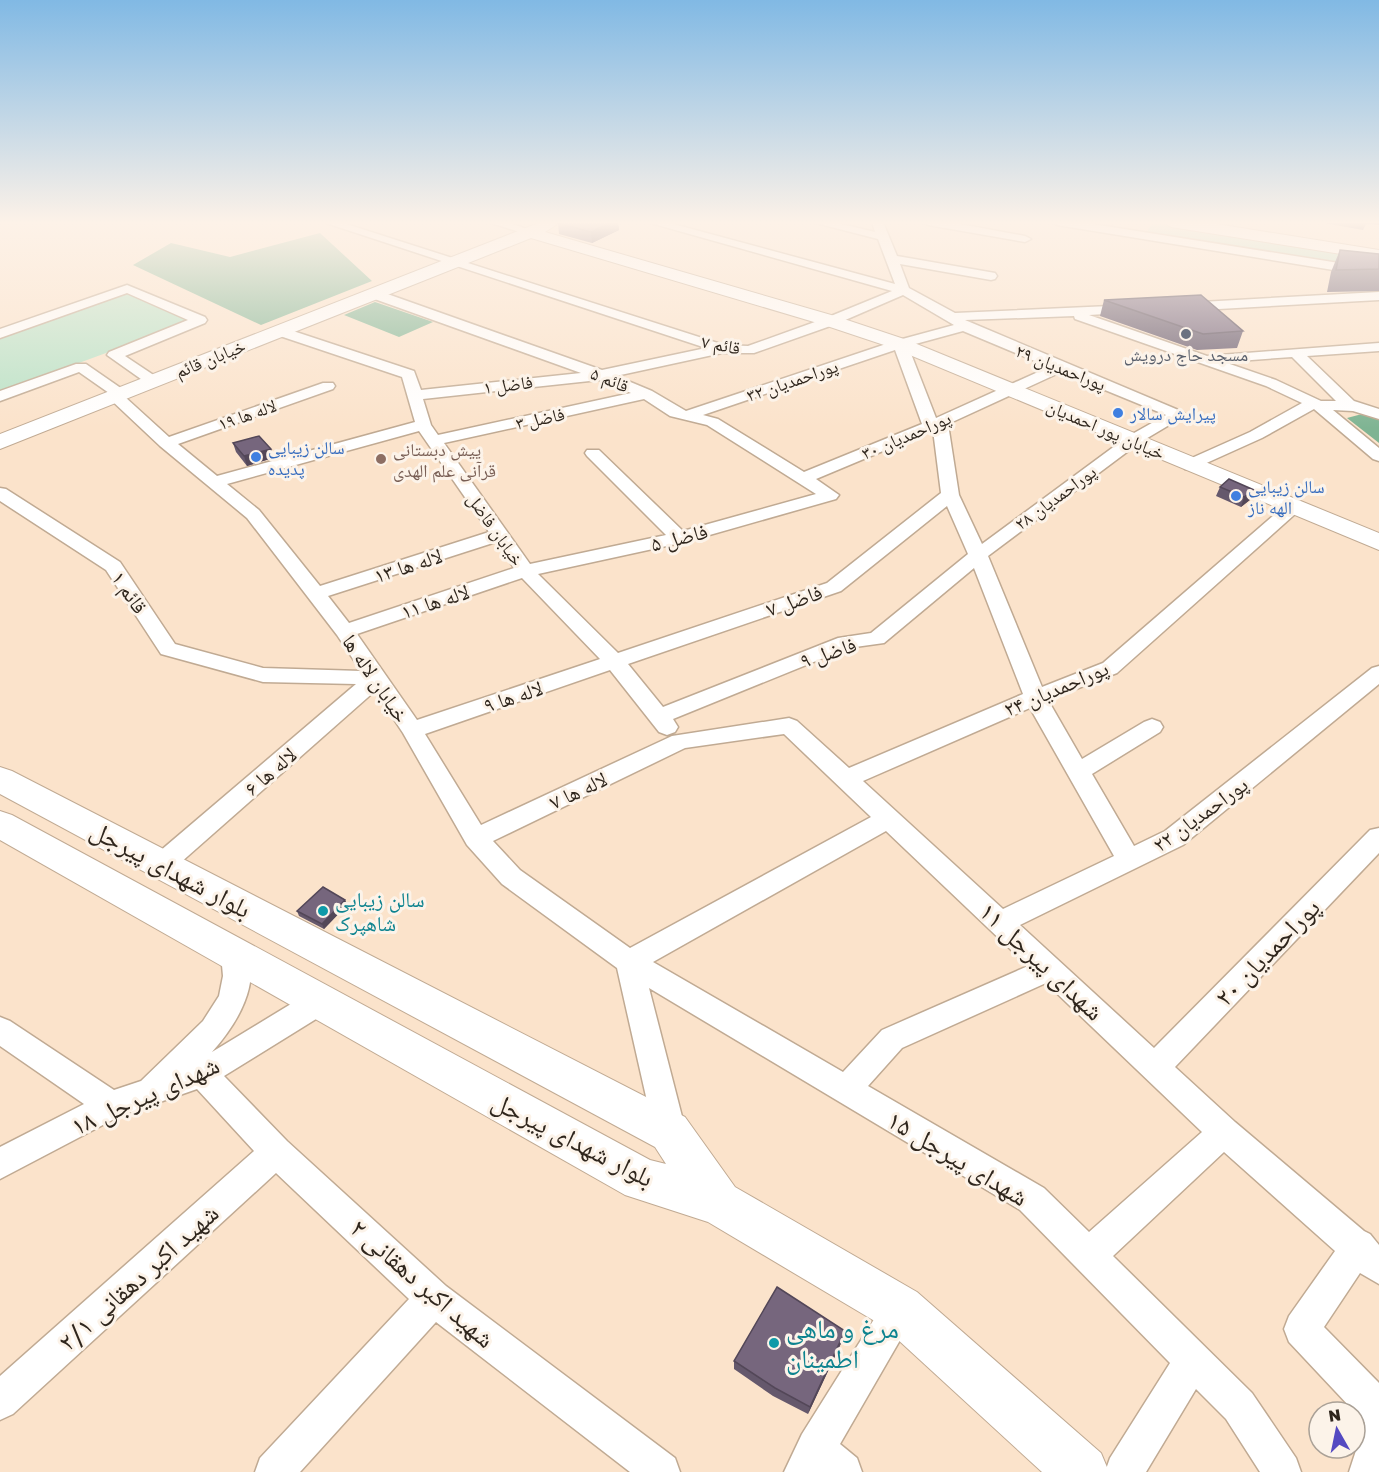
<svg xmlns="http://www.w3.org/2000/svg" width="1379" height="1472" font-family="'Golos Text','Noto Naskh Arabic',sans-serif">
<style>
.green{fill:#b9e2c7}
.forest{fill:#7fb493}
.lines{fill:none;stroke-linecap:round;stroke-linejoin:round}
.street-casing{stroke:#c0aa93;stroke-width:3}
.secondary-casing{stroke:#c0aa93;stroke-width:2}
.highway-casing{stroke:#c0aa93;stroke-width:2}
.street{fill:#fff;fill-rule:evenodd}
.secondary{fill:#fff;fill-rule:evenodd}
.highway{fill:#fff;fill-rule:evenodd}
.wall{fill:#65586c}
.shaded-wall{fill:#534758}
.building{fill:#76667d;stroke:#534758;stroke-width:1.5}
.worship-dot{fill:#6b7280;stroke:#fcf3e9;stroke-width:2}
.shop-dot{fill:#3f7fe0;stroke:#fcf3e9;stroke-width:2}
.education-dot{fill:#8d6e63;stroke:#fcf3e9;stroke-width:2}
.culture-dot{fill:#0f9aa8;stroke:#fcf3e9;stroke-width:2}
.labels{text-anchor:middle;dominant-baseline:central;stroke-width:6;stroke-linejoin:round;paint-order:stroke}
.far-street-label{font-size:18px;fill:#2f261d;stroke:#fcf3e9}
.far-worship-label{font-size:18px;fill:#5b616d;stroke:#fcf3e9}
.far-shop-label{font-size:18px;fill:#366cbe;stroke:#fcf3e9;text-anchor:start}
.far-education-label{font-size:18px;fill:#785e54;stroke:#fcf3e9;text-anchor:start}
.street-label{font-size:21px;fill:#2f261d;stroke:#fcf3e9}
.culture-label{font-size:21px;fill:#0d838f;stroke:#fcf3e9;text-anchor:start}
.near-street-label{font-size:26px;fill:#2f261d;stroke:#fcf3e9}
.near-culture-label{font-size:26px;fill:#0d838f;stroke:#fcf3e9;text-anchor:start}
</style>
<rect width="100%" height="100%" fill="#fbe3cb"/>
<!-- green -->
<path class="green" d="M1153 222H1159L1379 256 1357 269 1145 235Z
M125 293 193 321 0 392V337Z"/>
<!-- forest -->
<path class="forest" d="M320 233 372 281 261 325 133 265 171 243 230 257Z
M375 302 433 322 399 337 344 315Z
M1362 414 1379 419V443L1347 418Z"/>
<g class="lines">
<!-- street casing -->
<g class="street-casing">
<path id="street" d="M323 222H340L724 345 748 346 826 318 892 291 647 222H666L895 284 878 239 812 222H833L875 232 872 222H883L897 256 995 273 997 276 995 279 991 280 900 264 909 288 955 313 1132 305 1139 309 1137 312 1089 315 1207 356 1379 343V351L1307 356 1354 401 1379 409V419L1353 411 1333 410 1379 448V461L1373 459 1314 409 1262 438 1191 470 1185 469 1183 465 1185 461 1250 432 1302 403 1266 386 1075 319 1074 316 965 320 1183 412 1186 415 1139 443 988 556 1042 687 1103 663 1288 503H1300L1303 507 1117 673 1048 700 1082 759 1144 722 1152 719 1160 722 1163 727 1160 732 1092 774 1134 846 1165 831 1372 668 1379 666V684L1183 845 1020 925 1154 1048 1370 830 1379 828V853L1175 1067 1235 1122 1364 1231 1370 1234 1379 1245V1284L1360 1273 1324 1327 1379 1383V1472H1349L1365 1423 1289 1342 1284 1329 1289 1316 1335 1251 1224 1152 1113 1256 1252 1393 1296 1458 1301 1472H1260L1226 1419 1196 1389 1146 1472H1105L1110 1458 1170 1363 1020 1210 649 988 686 1132 681 1142 670 1147 659 1142 654 1132 617 968 502 884 467 845 403 733 375 691 171 871 162 874 153 871 149 864 153 857 356 684 263 682 161 654 106 570 0 501V488L6 489 120 562 175 644 263 668 361 671 337 635 247 518 160 446 110 399 107 396 109 393 79 372 0 401V391L76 364H86L125 391 127 394 125 397 169 437 323 383H333L335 386 333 389 178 444 217 476 415 422 402 377 274 334 272 331 274 328H284L414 371 421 390 581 373 369 297 368 294 369 291H379L602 370 706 348ZM903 295 954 325 895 341 686 411 652 391 616 376 722 353H754L836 324ZM963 331 1049 367 936 418 908 346ZM895 350 922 424 804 472 718 419 703 415ZM1292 357 1336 401H1321L1276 380 1224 362ZM1061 372 1166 415 1127 437 982 544 959 495 948 424ZM599 380 631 393 438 435 431 425 423 399ZM644 399 670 416 707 425 816 494 683 531 599 450H587L585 453 587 456 666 535 530 564 444 443ZM933 430 941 493 827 583 618 653 538 574 685 542 836 499 839 495 816 479ZM419 431 489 532 320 586 259 510 227 484ZM947 506 968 554 871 633 838 638 663 707 628 664 841 591ZM496 542 514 568 349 623 328 596ZM974 568 1023 694 849 768 797 721 789 718 672 736 481 825 425 734 610 670 659 732 667 735 675 732 678 727 673 719 848 648 884 643ZM522 578 600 659 417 720 357 634ZM1030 708 1114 856 1003 909 863 781ZM784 734 871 817 630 948 520 870 493 841 685 748ZM886 831 1028 966 882 1030 843 1072 653 962ZM1046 983 1202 1132 1089 1232 1044 1188 868 1086 902 1048Z
M488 222H507L535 232 529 235Z
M923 222H949L1025 236 1031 239 1025 242 928 225Z
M1052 222H1080L1358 266H1379V274H1358L1057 225Z
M127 285 205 317 207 320 205 323 125 356 158 378 160 381 158 384H148L107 355 109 352 188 320 127 293 0 338V329Z
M1379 292V300L1183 311 1176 307 1183 303Z
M235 943 245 946C263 983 236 1025 212 1052L309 993 319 990 329 993 333 1002 329 1011 224 1076 287 1141 446 1286 675 1458 680 1472H630L436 1322 300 1472H255L260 1458 409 1299 276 1173 13 1414 0 1420V1376L254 1151 197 1089 120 1116 0 1179V1147L84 1104 0 1046V1017L10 1021 114 1090 141 1081 203 1021 219 996 223 976 221 954 225 946Z
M900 1291 912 1297 918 1309 840 1444 857 1458 862 1472H784L802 1434 888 1297Z"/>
</g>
<!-- secondary casing -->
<g class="secondary-casing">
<path id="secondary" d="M541 222H554L556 225 545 232 838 317 907 340 1379 533V550L893 348 824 325 531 238 0 449V434Z
M0 767 12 771 685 1117 735 1187 917 1292 1101 1453 1109 1472H1042L883 1326 708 1222 625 1195 0 840V811L12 815 650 1160 666 1164 655 1147 0 794Z"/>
</g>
<!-- highway casing -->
<g class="highway-casing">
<path id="highway" d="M1163 222H1204L1379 250V260L1171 227Z"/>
</g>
<!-- street -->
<use href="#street" class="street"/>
<!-- secondary -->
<use href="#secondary" class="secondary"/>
<!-- highway -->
<use href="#highway" class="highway"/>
</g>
<!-- wall -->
<path class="wall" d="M559 222H618L619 230 592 243 559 234 558 223Z
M1318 222H1379V225L1366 224 1363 230Z
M1340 250 1379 254V291L1327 292 1331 272Z
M1104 300 1243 331 1237 348 1197 350 1100 316Z
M233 443 271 449 273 458 247 466 236 452Z
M1220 487 1254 490 1251 499 1241 507 1216 496Z
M345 900 347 905 324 929 299 916 297 911Z
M845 1331 843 1339 808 1414 773 1396 734 1369V1361Z"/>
<!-- shaded-wall -->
<path class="shaded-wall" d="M612 222H618L619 230 592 243 591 232Z
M271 449 273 458 247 466 244 456Z
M1254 490 1251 499 1241 507 1244 497Z
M345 900 347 905 324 929 322 924Z
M845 1331 843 1339 808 1414 810 1407Z"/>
<!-- building -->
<path class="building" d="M559 222H612L591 232 558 223Z
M1340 250 1379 254V269L1336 270Z
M1201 295 1243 331 1203 334 1104 300Z
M259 436 271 449 244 456 233 443Z
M1229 479 1254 490 1244 497 1220 487Z
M323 887 345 900 322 924 297 911Z
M777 1287 845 1331 810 1407 775 1388 734 1361Z"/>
<!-- sky -->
<linearGradient id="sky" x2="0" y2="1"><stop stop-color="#81b9e4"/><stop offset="0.52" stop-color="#fdf2e8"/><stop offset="1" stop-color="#fdf2e8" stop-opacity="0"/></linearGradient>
<rect width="1379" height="428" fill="url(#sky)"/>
<!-- markers -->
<circle class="worship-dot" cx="1186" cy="334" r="6"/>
<g class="shop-dot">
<circle cx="1118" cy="413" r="6"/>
<circle cx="256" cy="457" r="6"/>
<circle cx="1236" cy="496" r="6"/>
</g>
<circle class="education-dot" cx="381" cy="459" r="6"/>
<g class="culture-dot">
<circle cx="323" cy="911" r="6"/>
<circle cx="774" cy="1343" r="6"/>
</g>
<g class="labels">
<!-- far-street labels -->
<g class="far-street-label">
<text transform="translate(721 344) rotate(11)">قائم ۷</text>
<text transform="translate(210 358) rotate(-22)">خیابان قائم</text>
<text transform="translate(1061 367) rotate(22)">پوراحمدیان ۲۹</text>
<text transform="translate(610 379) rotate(22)">قائم ۵</text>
<text transform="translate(792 380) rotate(-19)">پوراحمدیان ۳۲</text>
<text transform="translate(508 384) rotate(-7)">فاضل ۱</text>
<text transform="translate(247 414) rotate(-19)">لاله ها ۱۹</text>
<text transform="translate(540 418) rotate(-12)">فاضل ۳</text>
<text transform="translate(1106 429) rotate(23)">خیابان پور احمدیان</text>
<text transform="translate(906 435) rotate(-23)">پوراحمدیان ۳۰</text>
<text transform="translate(1055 497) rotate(-36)">پوراحمدیان ۲۸</text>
<text transform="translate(496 529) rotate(55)">خیابان فاضل</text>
</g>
<!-- far-worship labels -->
<g class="far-worship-label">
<text x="1186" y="354">مسجد حاج درویش</text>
</g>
<!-- far-shop labels -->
<g class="far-shop-label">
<text x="1130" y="413">پیرایش سالار</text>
<text x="268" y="447">سالن زیبایی<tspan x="268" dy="21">پدیده</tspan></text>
<text x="1248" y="486">سالن زیبایی<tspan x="1248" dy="21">الهه ناز</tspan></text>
</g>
<!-- far-education labels -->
<g class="far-education-label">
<text x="393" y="449">پیش دبستانی<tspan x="393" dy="21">قرآنی علم الهدی</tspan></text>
</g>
<!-- street labels -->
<g class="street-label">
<text transform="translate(679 537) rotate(-14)">فاضل ۵</text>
<text transform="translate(408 565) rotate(-18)">لاله ها ۱۳</text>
<text transform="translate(130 592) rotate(56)">قائم ۱</text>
<text transform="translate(794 600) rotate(-19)">فاضل ۷</text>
<text transform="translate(435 601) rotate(-18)">لاله ها ۱۱</text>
<text transform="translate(828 652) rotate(-18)">فاضل ۹</text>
<text transform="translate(376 678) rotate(56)">خیابان لاله ها</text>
<text transform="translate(1056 688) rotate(-23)">پوراحمدیان ۲۴</text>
<text transform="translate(513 696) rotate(-18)">لاله ها ۹</text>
<text transform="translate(270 771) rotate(-41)">لاله ها ۶</text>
<text transform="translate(578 790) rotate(-25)">لاله ها ۷</text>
<text transform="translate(1200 814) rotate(-36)">پوراحمدیان ۲۲</text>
</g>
<!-- culture labels -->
<g class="culture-label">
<text x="335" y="899">سالن زیبایی<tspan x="335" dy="24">شاهپرک</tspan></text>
</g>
<!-- near-street labels -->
<g class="near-street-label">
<text transform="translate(171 869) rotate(28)">بلوار شهدای پیرجل</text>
<text transform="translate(1267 952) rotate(-46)">پوراحمدیان ۲۰</text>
<text transform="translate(1042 961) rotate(43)">شهدای پیرجل ۱۱</text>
<text transform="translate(145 1095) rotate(-24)">شهدای پیرجل ۱۸</text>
<text transform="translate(573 1139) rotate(27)">بلوار شهدای پیرجل</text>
<text transform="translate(958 1158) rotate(31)">شهدای پیرجل ۱۵</text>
<text transform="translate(138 1277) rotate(-42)">شهید اکبر دهقانی ۲/۱</text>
<text transform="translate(423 1283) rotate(41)">شهید اکبر دهقانی ۲</text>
</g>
<!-- near-culture labels -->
<g class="near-culture-label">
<text x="786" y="1328">مرغ و ماهی<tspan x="786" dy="30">اطمینان</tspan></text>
</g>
</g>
<!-- north arrow -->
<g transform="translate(1337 1430) rotate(351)"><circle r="28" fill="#fcf3e9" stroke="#aaa197" stroke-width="1.5"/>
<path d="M0-4.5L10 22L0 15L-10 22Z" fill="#5449c1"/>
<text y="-9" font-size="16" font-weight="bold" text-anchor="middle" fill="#2f261d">N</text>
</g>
</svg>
